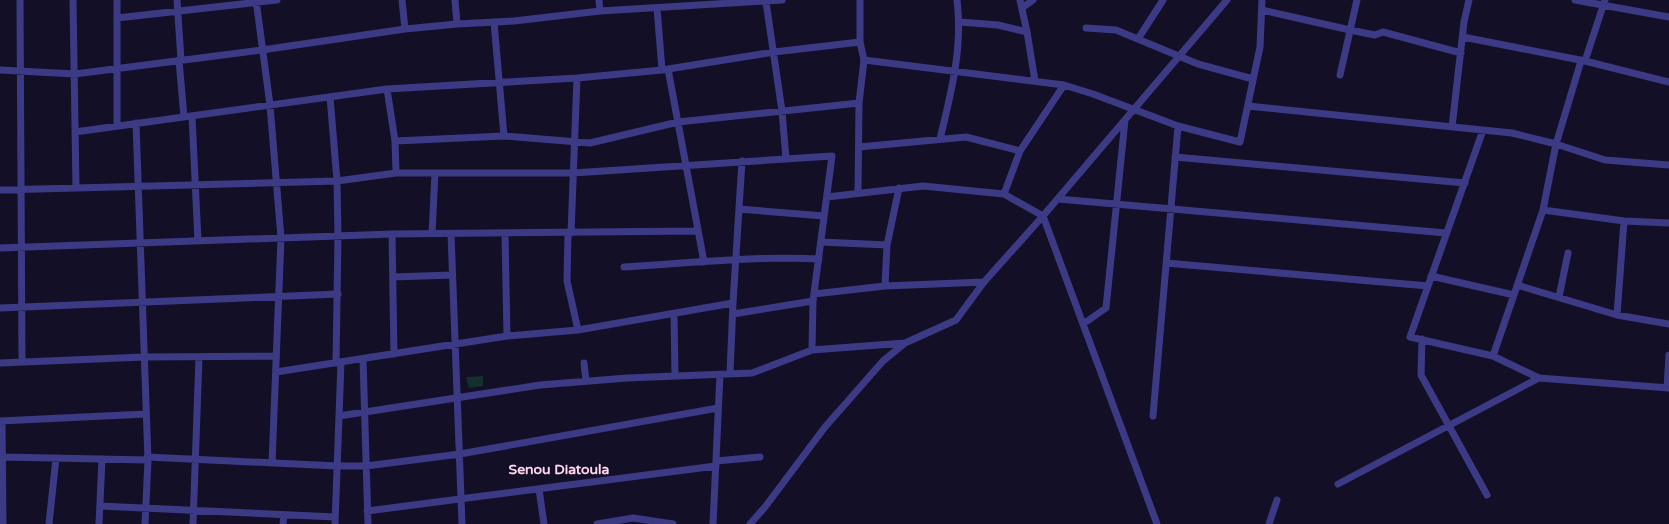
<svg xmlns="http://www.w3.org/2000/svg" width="1669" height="524" font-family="'Varela Round',sans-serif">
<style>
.green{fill:#12302f}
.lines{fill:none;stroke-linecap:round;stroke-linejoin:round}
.minor{stroke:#3d3a85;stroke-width:7}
.labels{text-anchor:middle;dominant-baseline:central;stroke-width:3;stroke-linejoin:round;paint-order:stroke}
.quarter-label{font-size:14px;font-weight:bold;fill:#ffd6f0;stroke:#130f26}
</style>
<rect width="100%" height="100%" fill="#130f26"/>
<!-- green -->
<path class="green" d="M483 376V386L469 388 466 377Z"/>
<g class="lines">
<!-- minor -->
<path class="minor" d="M20 0 22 362
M73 0 76 188
M117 0V126
M177 0 181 60
M256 0 270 105 281 238 272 463
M402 0 405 29
M455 0 457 24
M599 0 600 11
M1020 0 1027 32 1035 81
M1575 0 1669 17
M766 2 782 111 786 159
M657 8 662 70
M1022 8 1033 0
M1262 10 1350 30 1375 35 1383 32 1461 53
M117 18 277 0
M494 22 504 136
M960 22 998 25 1027 32
M1086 28 1116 30 1198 64 1253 79
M1463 37 1585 61 1669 82
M1138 39 1163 0
M179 60 184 117
M864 60 1064 85 1093 94 1178 126 1240 142 1260 47 1262 0
M1585 61 1605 0
M668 69 704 262
M0 70 75 74 262 50 405 29 457 24 514 21 600 11 782 0
M1340 75 1357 0
M387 89 395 141 504 136 590 143 678 122 859 103
M330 97 337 181 338 236 336 363
M1248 106 1512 133 1556 144 1605 160 1669 165
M192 116 198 241
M136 123 148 460 145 524
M1452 127 1464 22 1469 0
M1483 130 1410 337 1493 356 1539 378 1669 388
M75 132 387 89 577 78 662 70 774 52 860 42
M940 139C951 93 963 48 957 0
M395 141 396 173
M859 147 966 137 1020 151
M1175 157 1465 183
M0 190 337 181 396 173H573L832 156 813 301 812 350
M858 193 859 103 864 60 860 42V0
M1004 194 1020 151 1064 85
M827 197 923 186 1004 194 1043 216 1157 524
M1058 199 1446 233
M739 209 824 216
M1543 210 1624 221 1669 223
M505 233 507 336
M568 233 567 281 578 330
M571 233 577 78
M392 234 394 354
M432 234 435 173
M451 234 462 524
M821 242 887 245
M0 248 392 234 698 231
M1166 263 1428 286
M624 267C689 263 754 256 819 259
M1431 276 1514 295
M393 277 452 275
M1517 285 1617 315 1669 324
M885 286 887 245 899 188
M814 294 885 286 984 282
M1559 297 1568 253
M0 308 338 294
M674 314 675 376
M733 314 813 301
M1617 315 1624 221
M1083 324 1106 308 1125 120
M1422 339 1421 375 1487 495
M1493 356 1543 210 1556 144 1581 61
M363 359 368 524
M0 363 144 357 276 356
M584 363 586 381
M276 372 507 336 578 330 733 303
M730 373 733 303 742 161
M1667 388 1669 355
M339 416 540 385 627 378 752 373 812 350 905 343
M1153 416 1178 126
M0 421 146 414
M2 421 3 524
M2 457 148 460
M147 457 337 466H366L460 454 718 408
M716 461 760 457
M1338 484 1539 378
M539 489 544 524
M100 506 335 517
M367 511 716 466
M49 524 56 458
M99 524 102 459
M193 524 199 357
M283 524 284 515
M335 524 341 362
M597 524 633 518 673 524
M713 524 720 374
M750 524 765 507 825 427 883 361 905 343 956 320 984 282 1043 216 1227 0
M1269 524 1277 500"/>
</g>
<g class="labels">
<!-- quarter labels -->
<g class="quarter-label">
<text x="559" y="469">Senou Diatoula</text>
</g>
</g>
</svg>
